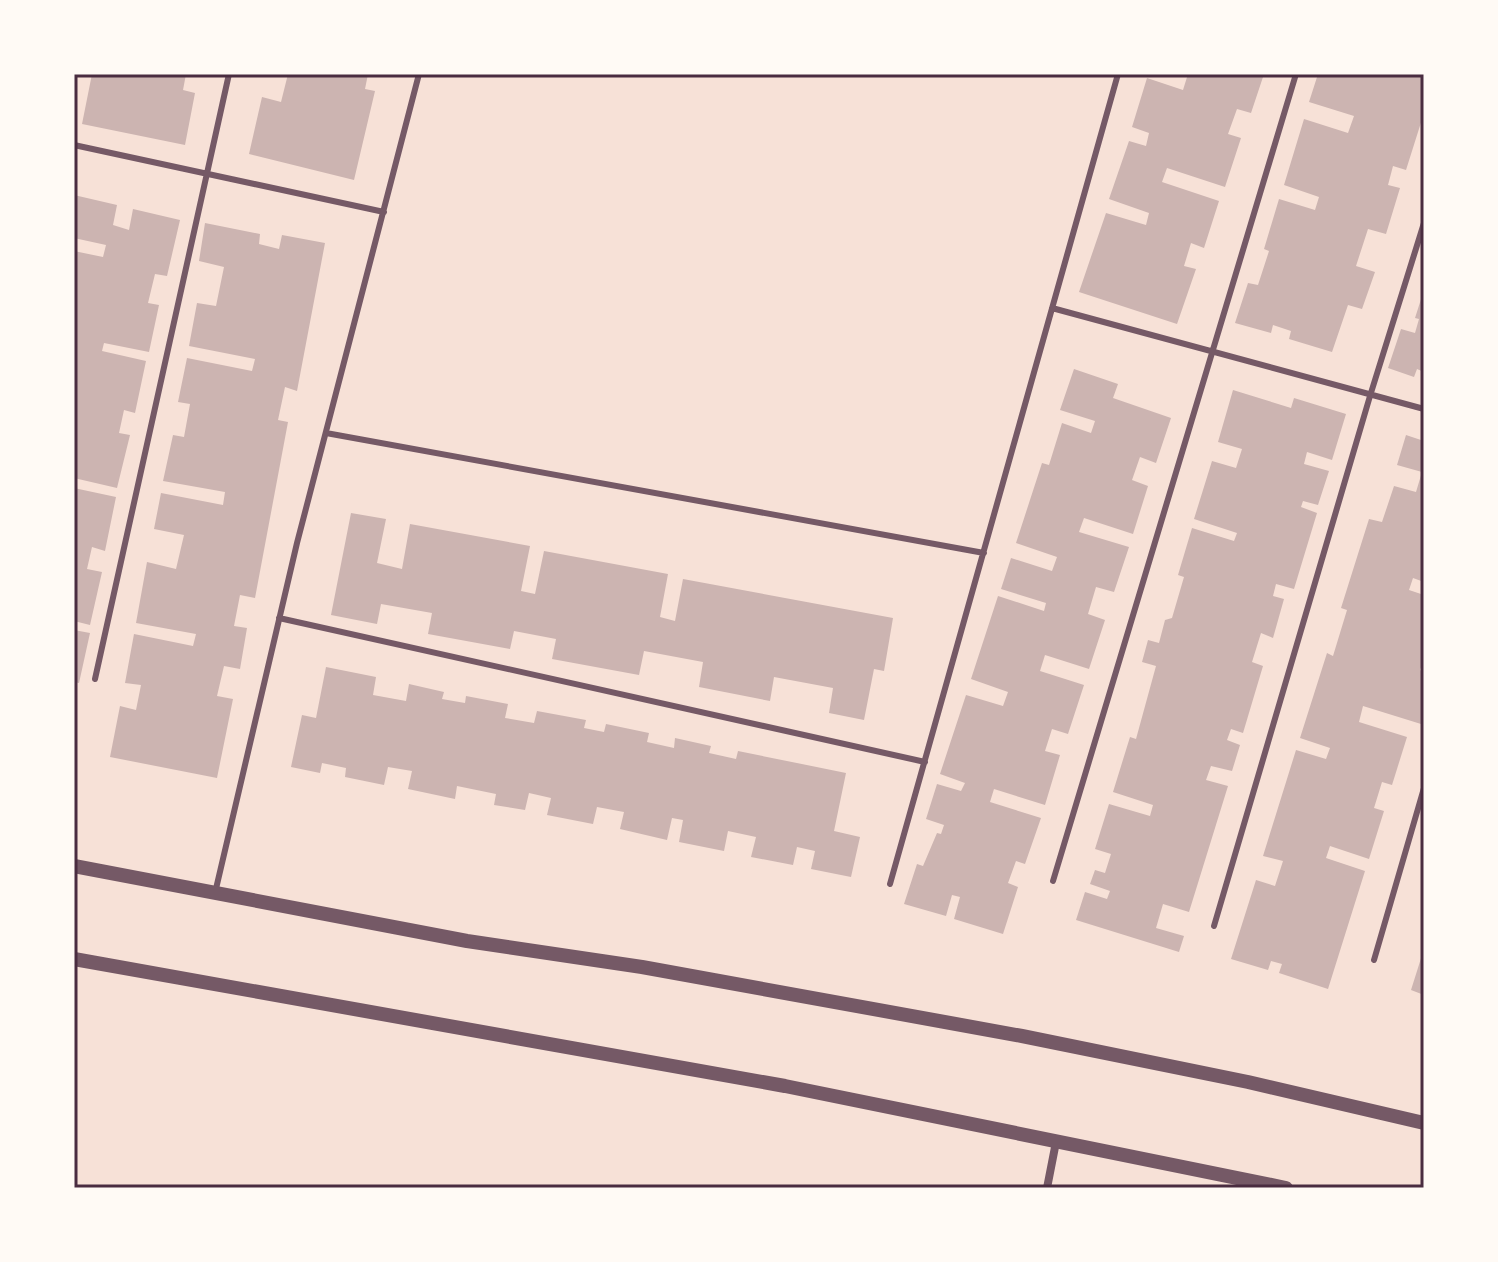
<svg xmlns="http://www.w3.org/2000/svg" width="1498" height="1262" font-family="'Sofia Sans Condensed',sans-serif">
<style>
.building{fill:#ccb4b1}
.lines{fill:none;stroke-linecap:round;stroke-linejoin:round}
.service{stroke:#755966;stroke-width:6}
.minor{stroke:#755966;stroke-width:8}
.tertiary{stroke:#755966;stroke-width:14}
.neatline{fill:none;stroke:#4a2c40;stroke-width:3}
</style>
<rect width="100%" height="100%" fill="#f7e1d7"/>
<!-- building -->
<path class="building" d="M92 74H186L183 90 195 93 185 145 82 124Z
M288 74H368L365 89 375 91 354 180 249 154 262 97 281 102Z
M1188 74H1264L1251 113 1237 109 1228 134 1241 138 1225 187 1167 168 1162 182 1219 201 1204 248 1191 243 1184 266 1196 269 1177 324 1079 292 1106 213 1146 225 1149 213 1109 199 1129 141 1146 146 1149 133 1132 127 1147 78 1183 90Z
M1318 74H1424V113L1406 170 1393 166 1388 185 1400 188 1386 234 1368 229 1356 266 1375 272 1362 309 1348 305 1332 352 1289 339 1291 331 1273 325 1271 333 1235 323 1248 283 1258 285 1269 251 1264 249 1279 199 1315 210 1319 197 1284 185 1304 119 1348 133 1354 116 1309 102Z
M74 195 117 205 113 225 129 230 133 209 180 220 167 276 155 274 148 303 159 305 149 352 104 343 102 351 146 361 135 413 124 410 119 433 130 435 117 488 74 478V251L103 257 106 245 74 238Z
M205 223 260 234 259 244 279 249 282 235 325 243 297 391 285 387 278 420 288 422 255 598 240 595 234 626 247 628 240 669 224 666 217 696 233 699 217 778 110 757 120 706 136 710 141 685 125 683 134 634 193 646 196 634 136 623 147 562 176 569 184 535 154 529 161 493 223 505 225 492 163 481 173 435 184 437 190 404 178 402 187 358 252 371 255 359 189 346 197 303 216 306 224 267 199 261Z
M1423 293 1424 372 1417 369 1414 377 1388 368 1401 329 1415 333 1419 319 1415 318Z
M1074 369 1118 384 1113 398 1171 418 1156 463 1140 457 1132 480 1148 486 1133 534 1084 518 1079 532 1129 547 1114 592 1096 587 1088 614 1105 620 1089 669 1045 655 1040 671 1084 685 1068 734 1052 729 1045 751 1060 755 1045 805 994 789 990 802 1041 818 1025 864 1016 861 1008 883 1018 887 1003 934 954 919 960 897 952 895 946 916 904 904 917 864 923 866 937 833 941 834 944 825 926 819 937 784 961 791 965 783 940 774 966 695 1003 706 1008 692 971 679 998 596 1044 611 1046 603 1001 589 1011 558 1052 571 1057 557 1016 543 1042 463 1049 465 1062 423 1091 433 1095 421 1060 410Z
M1233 390 1291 408 1294 398 1346 414 1332 460 1307 452 1304 464 1329 471 1318 505 1303 501 1301 507 1317 513 1294 589 1276 584 1273 596 1284 599 1273 638 1261 633 1252 662 1263 666 1243 733 1231 729 1227 740 1240 745 1232 771 1211 766 1206 780 1228 786 1189 912 1163 904 1156 928 1184 936 1179 952 1076 920 1085 892 1107 899 1110 891 1090 884 1095 870 1105 873 1111 854 1095 849 1109 804 1150 816 1153 805 1113 792 1130 737 1136 739 1156 666 1142 662 1148 640 1159 643 1165 620 1172 618 1184 577 1178 575 1192 528 1234 541 1237 533 1194 519 1212 461 1236 468 1242 449 1218 442Z
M1406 435 1424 441V582L1413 578 1409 590 1424 595V659L1420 670 1424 672V716L1421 724 1363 706 1359 722 1407 737 1392 785 1382 782 1374 808 1384 811 1369 859 1330 846 1326 858 1365 871 1328 989 1279 973 1282 964 1271 961 1268 970 1231 959 1256 880 1275 886 1283 861 1263 856 1296 750 1326 759 1330 748 1300 738 1327 653 1333 656 1347 610 1341 608 1369 519 1382 522 1394 486 1416 492 1422 472 1397 465Z
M74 488 116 497 105 551 92 547 87 569 102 572 90 625 74 621Z
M351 513 386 519 377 563 402 569 410 524 530 546 521 591 535 594 544 551 668 574 660 617 675 621 683 579 893 618 884 671 874 669 864 720 829 713 833 688 774 677 770 701 699 687 703 662 644 651 639 675 552 659 556 639 514 631 510 649 428 634 432 613 381 604 377 624 331 615Z
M74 630 90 633 79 683 74 682Z
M326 667 376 677 373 695 406 701 409 684 444 692 442 699 465 703 466 696 508 704 505 718 534 723 537 711 586 720 584 728 604 732 606 724 649 733 647 742 674 748 675 738 711 746 709 753 736 759 738 751 846 773 834 831 860 837 851 877 811 869 815 851 797 847 793 865 751 857 756 837 728 831 724 851 679 842 683 820 672 818 667 840 620 829 624 812 597 807 593 824 547 815 551 798 529 793 525 810 494 805 496 794 457 786 455 799 408 789 412 771 388 767 384 785 345 777 346 768 322 763 320 773 291 767 302 715 316 718Z
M1423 952 1424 953V995L1411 990Z"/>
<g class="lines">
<!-- service -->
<path class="service" d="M74 145 384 212
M1052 308 1424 409
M326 433 984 553
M279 618 925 762
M95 679 229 74
M1053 881 1296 74
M890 884 1118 74
M215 893 297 543 419 74
M1214 926 1370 396 1424 223
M1374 960 1424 788"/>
<!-- minor -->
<path class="minor" d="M1047 1188 1056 1142"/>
<!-- tertiary -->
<path class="tertiary" d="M74 866 467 941 642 967 1022 1036 1248 1082 1424 1123
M74 959 785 1086 1286 1188"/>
</g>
<!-- border -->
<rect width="1498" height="1262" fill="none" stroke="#fffaf5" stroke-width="152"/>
<rect x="76" y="76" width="1346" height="1110" class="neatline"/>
</svg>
